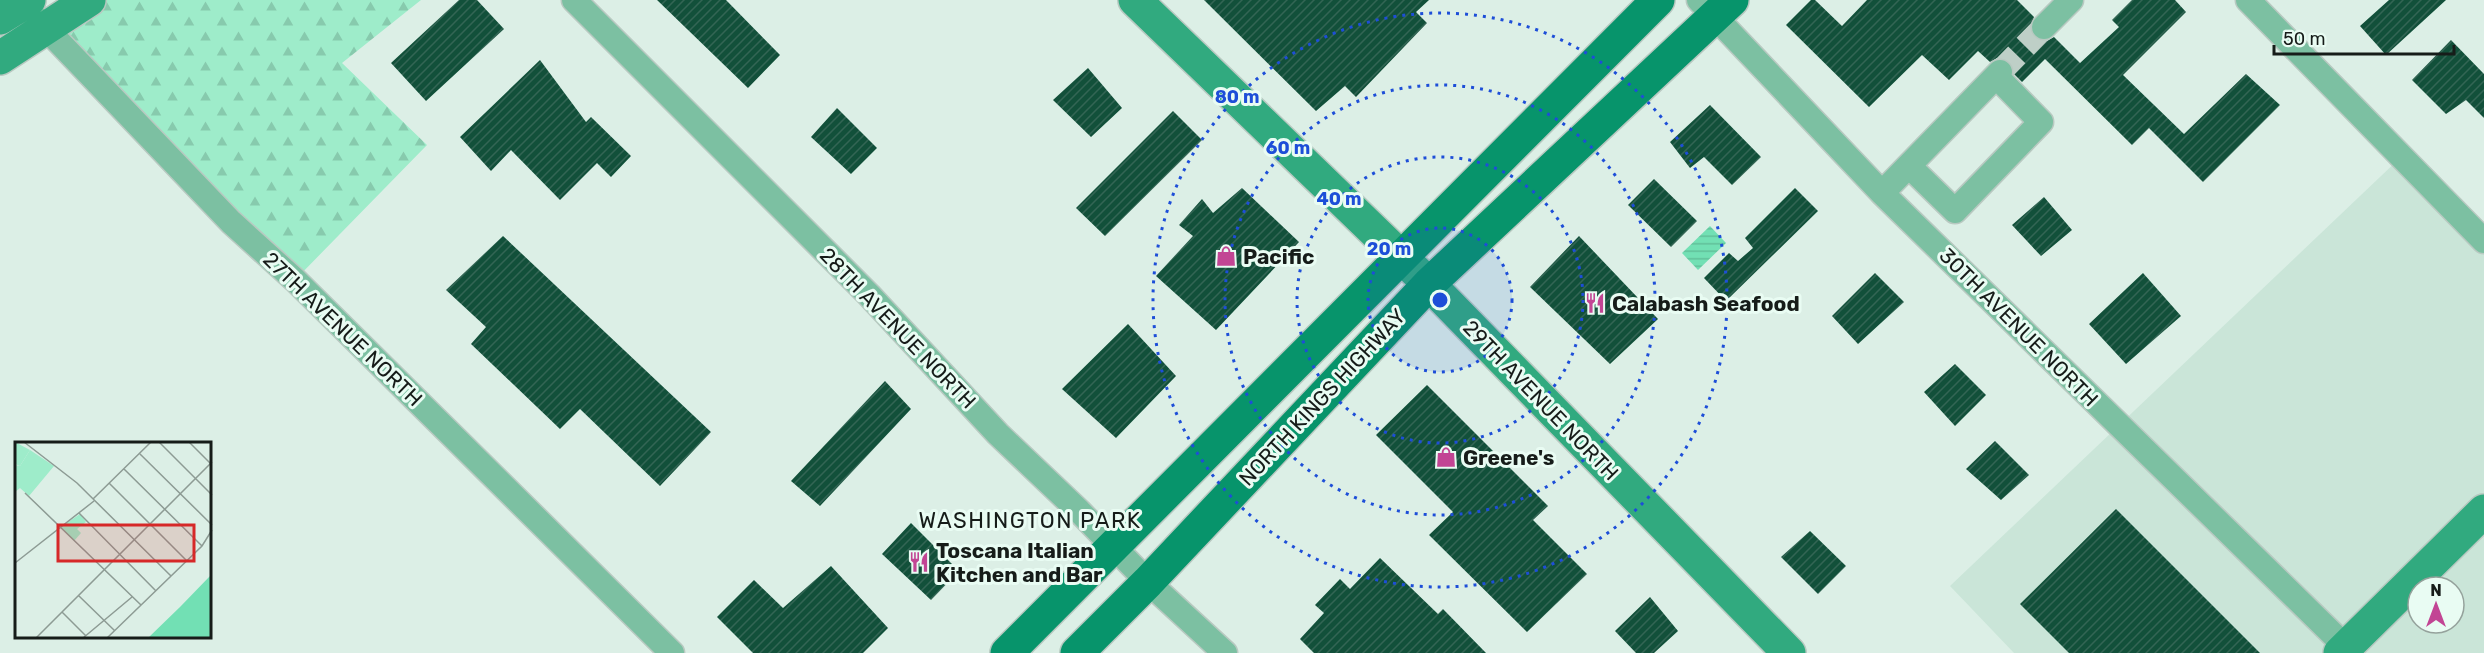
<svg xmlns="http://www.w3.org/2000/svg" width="2484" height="653" font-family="Rubik,sans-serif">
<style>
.built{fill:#cae5d8;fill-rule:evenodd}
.forest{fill:url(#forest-firs)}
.water{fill:url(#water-rules)}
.building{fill:url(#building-hatch)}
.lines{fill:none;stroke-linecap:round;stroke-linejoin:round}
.minor-tunnel{stroke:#becfc7;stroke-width:24;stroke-dasharray:24 12;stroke-linecap:butt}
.minor-casing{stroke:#b8c9c1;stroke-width:27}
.secondary-casing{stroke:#b8c9c1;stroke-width:36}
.primary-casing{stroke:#b8c9c1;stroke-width:36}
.minor{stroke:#7cc0a2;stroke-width:24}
.secondary{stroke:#31aa7f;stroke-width:33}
.primary{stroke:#07946b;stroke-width:33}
.ring{fill:none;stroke:#1d4ed8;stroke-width:3;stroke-dasharray:3 6}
.labels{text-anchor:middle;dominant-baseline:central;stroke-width:6;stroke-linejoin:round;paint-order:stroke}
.poi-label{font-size:21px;font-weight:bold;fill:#161c19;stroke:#e9fcf3;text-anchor:start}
.street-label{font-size:21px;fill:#161c19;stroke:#e9fcf3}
.neighbourhood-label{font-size:22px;letter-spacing:1.5px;fill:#161c19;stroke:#e9fcf3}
.inset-road{fill:none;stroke:#8d9b94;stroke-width:1.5}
.view{fill:#d62828;fill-opacity:0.15;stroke:#d62828;stroke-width:3}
.inset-edge{fill:none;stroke:#161c19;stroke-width:3}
.centre{fill:#1d4ed8;stroke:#e9fcf3;stroke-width:3}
.ring-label{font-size:18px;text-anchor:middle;font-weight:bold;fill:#1d4ed8;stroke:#e9fcf3;stroke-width:6;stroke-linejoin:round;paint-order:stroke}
</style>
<defs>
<pattern id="forest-firs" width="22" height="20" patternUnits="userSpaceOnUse" patternTransform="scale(1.5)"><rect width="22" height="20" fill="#9eecca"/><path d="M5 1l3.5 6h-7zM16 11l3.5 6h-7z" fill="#87caad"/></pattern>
<pattern id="water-rules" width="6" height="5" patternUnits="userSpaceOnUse" patternTransform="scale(1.5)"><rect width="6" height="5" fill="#72e0b4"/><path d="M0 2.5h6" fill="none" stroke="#62c09a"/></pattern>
<pattern id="building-hatch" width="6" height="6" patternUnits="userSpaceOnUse" patternTransform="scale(1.5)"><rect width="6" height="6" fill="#12503a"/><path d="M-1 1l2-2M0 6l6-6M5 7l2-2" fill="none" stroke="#336554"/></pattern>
</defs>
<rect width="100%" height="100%" fill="#dcefe6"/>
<!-- built -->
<path class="built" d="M2401 157 2484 244V653H2014L1950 586ZM2418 587H2454V623H2418Z"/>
<!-- forest -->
<path class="forest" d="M89 0H421L342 63 427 145 295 280 47 29Z"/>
<!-- water -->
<path class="water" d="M1710 226 1726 243 1698 270 1682 253Z"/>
<!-- building -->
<path class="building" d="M459 0H477L504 29 426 101 391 63Z
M657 0H726L780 55 748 88Z
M1204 0H1429L1416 12 1427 23 1356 97 1345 86 1316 111Z
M1811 0H1815L1842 26 1867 0H2017L2034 17 2030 30 2034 37 2047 41 2054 37 2080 63 2119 27 2112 20 2132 0H2175L2186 12 2123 75 2184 134 2246 74 2280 105 2203 182 2149 128 2132 145 2045 59 2022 82 2014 74 2009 61 1997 58 1990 62 1978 51 1949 80 1922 55 1869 107 1786 25Z
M2389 0H2446L2386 55 2360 26Z
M2451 40 2484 74V118L2466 100 2446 114 2412 80Z
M540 60 586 122 591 117 631 156 611 177 597 163 560 200 511 150 491 171 460 137Z
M1088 68 1122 108 1091 137 1053 100Z
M1710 105 1761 157 1732 185 1704 157 1690 168 1670 142Z
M837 108 877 148 851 174 811 137Z
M1173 111 1202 140 1105 236 1076 208Z
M1654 179 1697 221 1671 247 1628 205Z
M1242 188 1299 242 1216 330 1156 276 1193 236 1179 225 1202 199 1213 213Z
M1795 188 1818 211 1726 301 1704 278 1729 253 1738 261 1753 248 1745 238Z
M2044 197 2072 230 2041 256 2012 225Z
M503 236 711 432 660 486 580 409 560 429 471 344 486 327 446 290Z
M1579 236 1658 319 1610 364 1530 287Z
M1875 273 1904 302 1858 344 1832 316Z
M2143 273 2181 316 2126 364 2089 324Z
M1128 324 1176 376 1116 438 1062 389Z
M1955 364 1986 395 1955 426 1924 392Z
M885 381 911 409 820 506 791 481Z
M1427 385 1548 506 1533 520 1587 574 1527 632 1429 535 1453 512 1376 435Z
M1995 441 2029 475 2001 500 1966 469Z
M2116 509 2260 653H2069L2020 604Z
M911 523 959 571 931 600 882 554Z
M1810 531 1846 566 1818 594 1781 557Z
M1380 558 1438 614 1443 609 1486 653H1314L1300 639 1324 613 1315 605 1340 579 1350 589Z
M831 566 888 628 863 653H753L717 617 754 580 783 608Z
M1650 597 1678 631 1654 653H1636L1615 631Z"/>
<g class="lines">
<!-- minor-tunnel -->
<path class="minor-tunnel" d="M2000 72 2044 27"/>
<!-- minor casing -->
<g class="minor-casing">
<path id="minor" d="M574 0 869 295 998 434 1079 511 1148 582 1225 653
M1699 0 1882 193 2346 647
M2248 0 2484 241
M35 17 231 222 295 280 672 653
M2044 27 2071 0
M1909 166 1955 211 2041 122 1996 76
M1882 193 2000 72"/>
</g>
<!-- secondary casing -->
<g class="secondary-casing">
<path id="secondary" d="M1135 0 1429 284 1789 653
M0 18 29 0
M0 58 89 0
M2340 653 2484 511"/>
</g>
<!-- primary casing -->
<g class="primary-casing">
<path id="primary" d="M1007 653 1658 0
M1077 653 1148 582 1429 284 1732 0"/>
</g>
<!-- minor -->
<use href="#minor" class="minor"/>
<!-- secondary -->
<use href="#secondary" class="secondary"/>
<!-- primary -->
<use href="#primary" class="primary"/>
</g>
<!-- distance rings -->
<circle cx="1440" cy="300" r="72" fill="#1d4ed8" fill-opacity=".12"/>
<g class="ring">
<circle cx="1440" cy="300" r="72"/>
<circle cx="1440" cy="300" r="143"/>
<circle cx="1440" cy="300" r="215"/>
<circle cx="1440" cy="300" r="287"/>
</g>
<!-- icons -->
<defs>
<g id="shop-bare" transform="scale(1.62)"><path d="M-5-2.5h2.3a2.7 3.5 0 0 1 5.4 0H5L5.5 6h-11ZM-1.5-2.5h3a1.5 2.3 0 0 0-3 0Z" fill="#c24594" stroke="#e9fcf3" stroke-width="2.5" paint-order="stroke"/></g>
<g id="restaurant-bare" transform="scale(1.62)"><path d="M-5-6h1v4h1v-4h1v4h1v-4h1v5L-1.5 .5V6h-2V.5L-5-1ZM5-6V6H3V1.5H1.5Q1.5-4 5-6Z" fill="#c24594" stroke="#e9fcf3" stroke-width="2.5" paint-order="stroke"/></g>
</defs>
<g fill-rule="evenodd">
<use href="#shop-bare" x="1226" y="256"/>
<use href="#restaurant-bare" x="1595" y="303"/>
<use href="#shop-bare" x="1446" y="457"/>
<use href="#restaurant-bare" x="919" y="562"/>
</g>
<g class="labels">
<!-- poi labels -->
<g class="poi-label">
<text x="1243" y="256">Pacific</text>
<text x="1612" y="303">Calabash Seafood</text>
<text x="1463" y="457">Greene's</text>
<text x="936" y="550">Toscana Italian<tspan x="936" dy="24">Kitchen and Bar</tspan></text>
</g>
<!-- street labels -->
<g class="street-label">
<text transform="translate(2019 327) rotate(45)">30TH AVENUE NORTH</text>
<text transform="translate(898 328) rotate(46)">28TH AVENUE NORTH</text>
<text transform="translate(343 329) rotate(44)">27TH AVENUE NORTH</text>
<text transform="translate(1322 397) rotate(-47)">NORTH KINGS HIGHWAY</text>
<text transform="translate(1541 400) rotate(46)">29TH AVENUE NORTH</text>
</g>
<!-- neighbourhood labels -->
<g class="neighbourhood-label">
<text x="1030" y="520">WASHINGTON PARK</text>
</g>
</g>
<!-- overview -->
<g transform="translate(15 442)">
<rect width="196" height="196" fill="#dcefe6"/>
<path d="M15 8 39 24 14 54 5 46 0 50V23L5 24ZM65 72 71 80 62 87 66 91 59 99 46 85Z" fill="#9eecca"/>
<path d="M0 0 15 8 5 24 0 22Z" fill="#9eecca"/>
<path d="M196 133V196H133L165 165Z" fill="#72e0b4"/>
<path class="inset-road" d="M9 0 62 41 156 134M144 0 197 53M174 0 196 22M125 12 197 83M109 27 187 104M94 41 172 119M10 51 126 163M78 57 136 0M64 71 141 149M0 121 79 59M64 154 100 189M47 170 71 194M21 196 197 20M68 196 117 155M92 196 187 104 197 88"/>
<path class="view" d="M43 83H179V119H43Z"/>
<rect width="196" height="196" class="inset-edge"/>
</g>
<circle cx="1440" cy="300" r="9" class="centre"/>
<g class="ring-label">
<text x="1237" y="103">80 m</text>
<text x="1288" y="154">60 m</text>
<text x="1339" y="205">40 m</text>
<text x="1389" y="255">20 m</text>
</g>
<!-- north arrow -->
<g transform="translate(2436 605)"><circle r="28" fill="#e9fcf3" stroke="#95a29c" stroke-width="1.5"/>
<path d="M0-4.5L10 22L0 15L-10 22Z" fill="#c24594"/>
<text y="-9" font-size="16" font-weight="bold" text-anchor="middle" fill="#161c19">N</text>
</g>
<!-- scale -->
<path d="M2274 45v9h180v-9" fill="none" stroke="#161c19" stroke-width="3"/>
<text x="2283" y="45" font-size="18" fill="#161c19" stroke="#e9fcf3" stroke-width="4.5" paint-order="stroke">50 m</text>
</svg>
